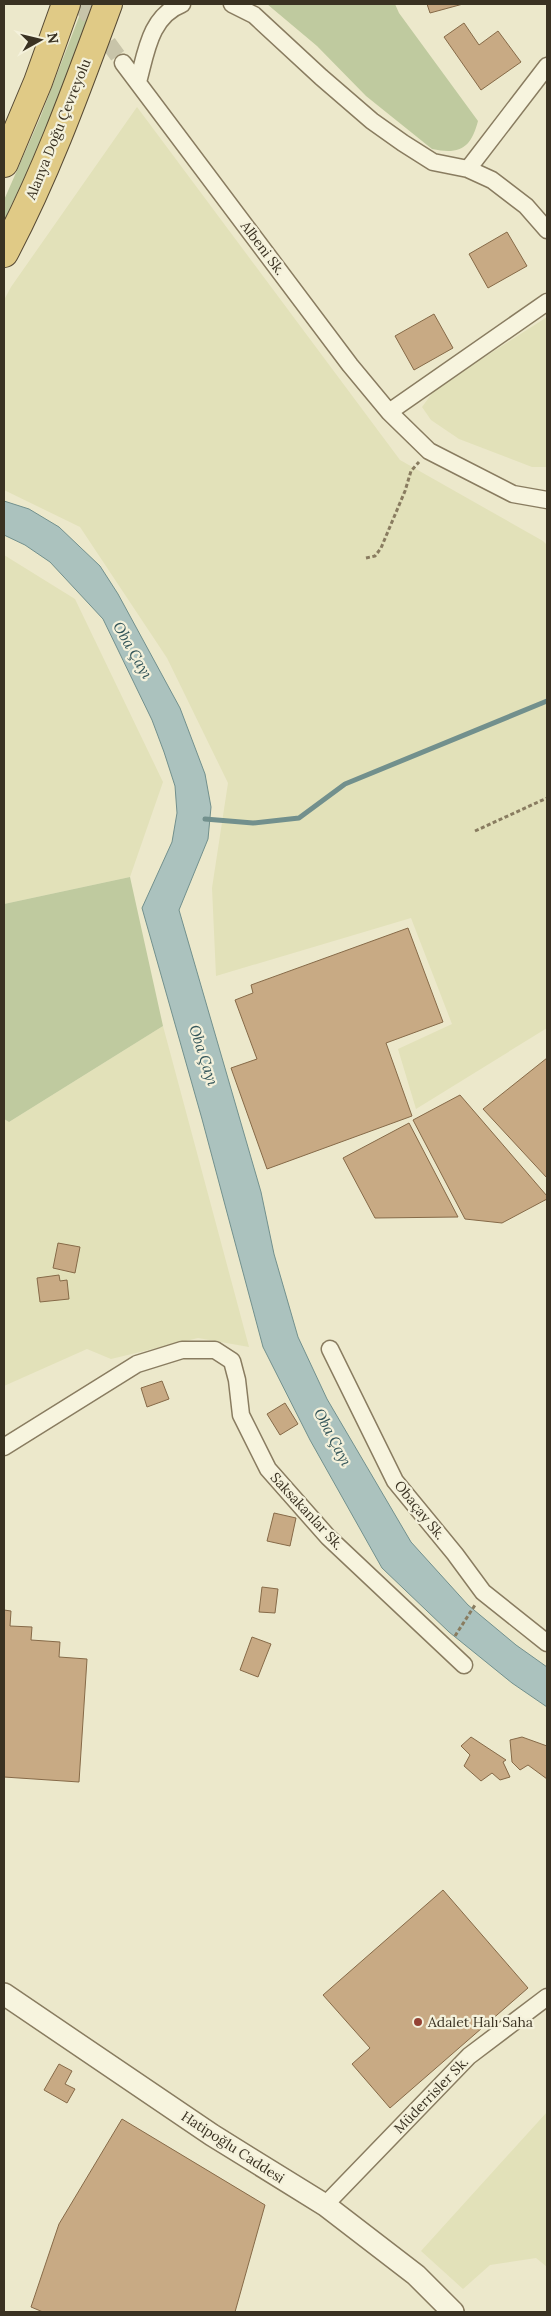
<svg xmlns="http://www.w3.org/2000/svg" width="551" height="2316" font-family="Lora,serif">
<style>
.farmland{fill:#e2e1b9}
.green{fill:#bfca9f}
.water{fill:#abc2be;stroke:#72908d}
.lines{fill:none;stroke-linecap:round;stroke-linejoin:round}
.stream{stroke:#72908d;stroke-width:5}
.building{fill:#c8aa84;stroke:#866a48}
.minor-tunnel{stroke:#c8c4a9;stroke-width:16;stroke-dasharray:16 8;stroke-linecap:butt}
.minor-casing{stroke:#897c60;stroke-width:19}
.tertiary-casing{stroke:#897c60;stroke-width:24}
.trunk-casing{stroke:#574a34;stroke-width:30}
.path{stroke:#897c60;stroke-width:3;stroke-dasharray:4 2.5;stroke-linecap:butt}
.minor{stroke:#f7f4de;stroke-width:16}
.tertiary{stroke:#f7f4de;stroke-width:21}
.trunk{stroke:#e0ca86;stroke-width:28}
.poi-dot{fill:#944234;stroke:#f4f1db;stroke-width:2}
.labels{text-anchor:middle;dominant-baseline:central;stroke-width:4.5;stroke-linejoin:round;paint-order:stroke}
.street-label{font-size:14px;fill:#3a3222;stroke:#f4f1db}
.poi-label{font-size:14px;fill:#3a3222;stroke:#f4f1db;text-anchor:start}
.water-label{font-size:15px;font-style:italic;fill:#335559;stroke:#f4f1db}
</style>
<rect width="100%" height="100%" fill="#ece8cb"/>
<!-- farmland -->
<path class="farmland" d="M137 107 400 460 543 541 547 545V1028L416 1109 398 1049 452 1024 411 918 216 976 212 888 228 783 167 658 80 527 4 490V300L11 287Z
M547 317V467H532L459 439 431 420 422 407 436 388Z
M4 555 75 599 163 782 130 877 4 904Z
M163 1026 249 1347 198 1338 111 1359 87 1349 4 1386V1119L9 1122Z
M547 2112V2267L536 2258 490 2265 463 2289 421 2251Z"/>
<!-- green -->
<path class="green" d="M84 4H95L47 130 4 221V200L40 118Z
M267 4H395L399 13 478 121C471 148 460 155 432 149L366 96 317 46Z
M130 877 163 1026 9 1122 4 1119V904Z"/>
<!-- water -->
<path class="water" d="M4 501 29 509 59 527 100 566 118 594 180 708 205 774 211 807 208 839 179 910 261 1192 274 1254 298 1337 327 1399 411 1542 468 1605 516 1645 547 1667V1707L512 1683 449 1632 382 1568 310 1440 263 1347 202 1119 142 908 172 842 177 813 175 786 164 752 152 720 103 619 50 562 25 545 4 535Z"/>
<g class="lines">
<!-- stream -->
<path class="stream" d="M205 819 253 823 299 818 345 784 547 701"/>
</g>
<!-- building -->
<path class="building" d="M427 4H463L430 13Z
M464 23 479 45 498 31 521 62 481 90 444 37Z
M507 232 527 266 488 288 469 254Z
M434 314 453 348 414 370 395 336Z
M408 928 443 1022 386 1043 412 1116 267 1169 231 1068 257 1059 235 1000 253 993 251 985Z
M547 1058V1178L483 1109Z
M460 1095 547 1196V1199L502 1223 465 1219 413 1120Z
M409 1123 458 1217 375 1218 343 1158Z
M58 1243 80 1247 75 1273 53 1268Z
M59 1275 60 1281 67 1280 69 1299 40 1302 37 1278Z
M162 1381 169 1399 147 1407 141 1388Z
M285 1403 298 1424 280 1435 267 1414Z
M274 1513 296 1518 290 1546 267 1541Z
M262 1587 278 1589 275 1613 259 1612Z
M4 1610 11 1611 10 1626 32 1627 31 1640 60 1642 59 1657 87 1659 79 1782 4 1777Z
M252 1637 271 1644 258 1677 240 1670Z
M471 1737 506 1760 503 1762 510 1777 500 1780 492 1773 481 1781 464 1766 470 1755 461 1746Z
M522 1737 547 1746V1779L528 1765 520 1770 512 1762 510 1740Z
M443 1890 528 1988 390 2108 352 2064 370 2048 323 1995Z
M59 2064 72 2071 65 2084 75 2089 67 2103 44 2090Z
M122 2119 265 2205 235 2312H43L31 2307 59 2224Z"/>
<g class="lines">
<!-- minor-tunnel -->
<path class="minor-tunnel" d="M80 4 123 63"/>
<!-- minor casing -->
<g class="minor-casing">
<path id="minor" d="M232 4 254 15 321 77 372 121 403 143 433 162 468 169 492 180 526 206 547 230
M123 63 350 365 389 412 429 451 513 494 547 500
M138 82C146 53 150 16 182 4
M468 169 547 66
M389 412 547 302
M330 1349 395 1481 455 1554 483 1592 547 1643
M4 1447 137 1364 182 1350H215L232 1361 237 1380 241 1415 268 1469 328 1537 464 1665
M325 2205 469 2056 547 1997"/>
</g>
<!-- tertiary casing -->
<g class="tertiary-casing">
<path id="tertiary" d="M4 1994 212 2135 325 2205 416 2275 453 2312"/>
</g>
<!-- trunk casing -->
<g class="trunk-casing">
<path id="trunk" d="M4 163 38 82 66 4
M4 253C46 174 77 88 108 4"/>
</g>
<!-- path -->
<path class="path" d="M366 558 375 556 381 548 405 491 411 471 419 462
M475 831 547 798
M455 1636 475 1605"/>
<!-- minor -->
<use href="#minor" class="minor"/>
<!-- tertiary -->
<use href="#tertiary" class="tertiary"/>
<!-- trunk -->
<use href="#trunk" class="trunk"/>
</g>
<!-- markers -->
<circle class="poi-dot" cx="418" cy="2022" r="5"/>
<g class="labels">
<!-- street labels -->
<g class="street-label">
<text transform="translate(58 129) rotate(-68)">Alanya Doğu Çevreyolu</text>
<text transform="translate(263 248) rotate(53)">Albeni Sk.</text>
<text transform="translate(420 1510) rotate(51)">Obaçay Sk.</text>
<text transform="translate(307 1511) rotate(47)">Saksakanlar Sk.</text>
<text transform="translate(431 2095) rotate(-46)">Müderrisler Sk.</text>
<text transform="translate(233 2147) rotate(33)">Hatipoğlu Caddesi</text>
</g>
<!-- poi labels -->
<g class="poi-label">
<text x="428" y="2022">Adalet Halı Saha</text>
</g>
<!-- water labels -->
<g class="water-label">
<text transform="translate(133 650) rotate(60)">Oba Çayı</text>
<text transform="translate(204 1055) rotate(72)">Oba Çayı</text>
<text transform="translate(333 1437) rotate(62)">Oba Çayı</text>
</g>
</g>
<!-- border -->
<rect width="551" height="2316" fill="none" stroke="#3a3222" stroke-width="10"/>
<!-- north arrow -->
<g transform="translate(40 40) rotate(82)" stroke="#f4f1db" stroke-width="4" paint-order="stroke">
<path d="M0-4L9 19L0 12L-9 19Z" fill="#3a3222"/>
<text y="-8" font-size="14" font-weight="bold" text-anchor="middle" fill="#3a3222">N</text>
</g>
</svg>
